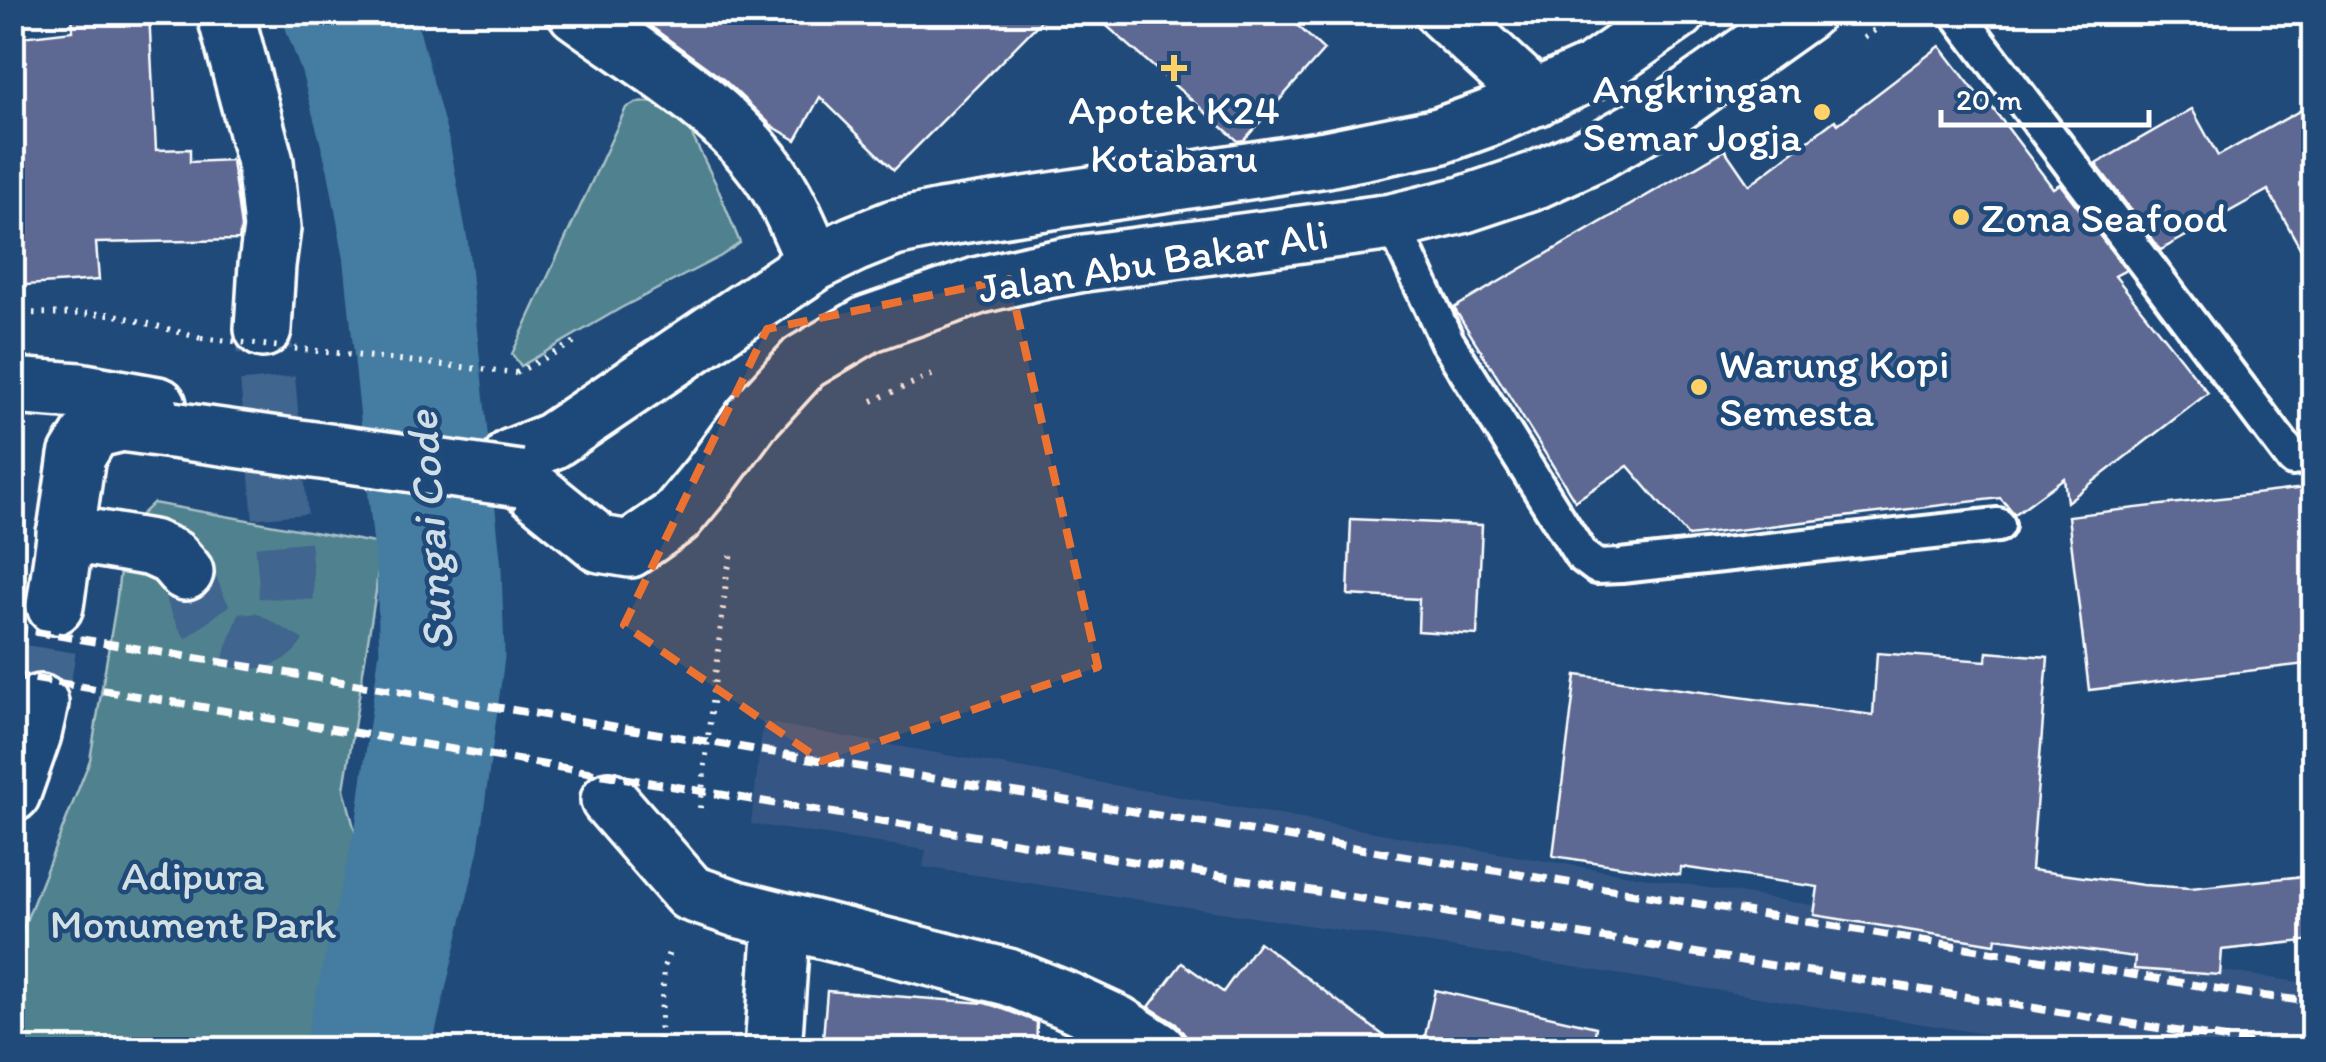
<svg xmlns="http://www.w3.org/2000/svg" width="2326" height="1062" font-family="Itim,sans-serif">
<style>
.built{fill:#365684}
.green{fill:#50828e;stroke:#a8c0c6;stroke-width:2.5}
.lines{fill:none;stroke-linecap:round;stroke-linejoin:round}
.river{stroke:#457ca1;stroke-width:125}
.building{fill:#5d6893;stroke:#fff;stroke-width:2.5}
.street-tunnel{stroke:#41658e;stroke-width:55;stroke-dasharray:55 28;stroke-linecap:butt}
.secondary-tunnel{stroke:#41658e;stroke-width:55;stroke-dasharray:55 28;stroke-linecap:butt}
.lane-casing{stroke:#fff;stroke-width:40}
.street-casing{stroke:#fff;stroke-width:62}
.secondary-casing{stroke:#fff;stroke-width:62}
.path{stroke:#fff;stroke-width:6;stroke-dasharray:2.5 8;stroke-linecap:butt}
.lane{stroke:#1f4a7a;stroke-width:32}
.street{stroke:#1f4a7a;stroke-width:55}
.secondary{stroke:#1f4a7a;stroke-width:55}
.rail{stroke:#fff;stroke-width:8;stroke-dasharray:15 8;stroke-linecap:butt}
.secondary-bridge-casing{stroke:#fff;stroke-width:62;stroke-linecap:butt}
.path-bridge{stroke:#fff;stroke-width:6;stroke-dasharray:2.5 8;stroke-linecap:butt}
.secondary-bridge{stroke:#1f4a7a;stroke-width:55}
.marked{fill:#eb7230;fill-opacity:0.2;stroke:#eb7230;stroke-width:8;stroke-dasharray:20 12;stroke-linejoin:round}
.poi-dot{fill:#ffd166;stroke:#1f4a7a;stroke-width:4}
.labels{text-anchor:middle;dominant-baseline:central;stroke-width:9;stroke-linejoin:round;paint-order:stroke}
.poi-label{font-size:42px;fill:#fff;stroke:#1f4a7a;text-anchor:start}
.street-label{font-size:42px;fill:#fff;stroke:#1f4a7a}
.park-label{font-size:42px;fill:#d3e0e3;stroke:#1f4a7a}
.water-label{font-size:45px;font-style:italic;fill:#d0dee8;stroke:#1f4a7a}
</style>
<rect width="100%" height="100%" fill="#1f4a7a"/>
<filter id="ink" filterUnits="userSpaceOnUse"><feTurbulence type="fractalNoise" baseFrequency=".01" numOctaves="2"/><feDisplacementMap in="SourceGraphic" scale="20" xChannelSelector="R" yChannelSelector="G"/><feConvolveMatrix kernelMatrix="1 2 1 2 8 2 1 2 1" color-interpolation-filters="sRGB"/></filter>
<g filter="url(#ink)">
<!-- built -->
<path class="built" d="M763 722 1402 837 2130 958 2313 984V1049H2078L1432 944 923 867 926 850 751 824Z"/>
<!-- green -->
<path class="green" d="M648 102 662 105 686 123 717 186 740 243 721 256 621 308 521 366 512 354 626 108 636 103Z
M153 503 380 544 376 591 344 789 357 839 310 1049H13L12 956 90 760 116 604 125 530Z"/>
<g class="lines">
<!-- river -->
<path class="river" d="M346 12 361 53 389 158 406 251 439 571 442 654 417 838 367 1050"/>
</g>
<!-- building -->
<path class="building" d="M72 12H149L156 150 190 149V162L232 160 241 228 239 240 96 243 99 280 12 286V38L73 31Z
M631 12H1050L894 170 820 97 796 140 772 126 724 80Z
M1091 12H1283L1324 50 1244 140 1238 141Z
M1940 46 1988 108 1991 106 2053 188 2060 184 2126 270 2115 276 2208 393 2067 502 2064 478 2015 514 2000 498 1688 536 1628 466 1575 501 1454 308 1725 150 1749 185 1835 120 1838 124Z
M2314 103V273L2268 190 2161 250 2096 164 2192 109 2218 156Z
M2314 487V663L2089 690 2068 516Z
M1351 519 1482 525 1477 635 1418 631 1419 599 1348 595Z
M1987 652 2048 657 2031 870 2143 885 2191 888 2314 875V940L2222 950 2220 975 2134 969 2135 957 1996 938 1995 944 1814 915 1818 887 1681 867 1680 875 1553 856 1576 675 1873 715 1877 653 1986 661Z
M1259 942 1403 1050H1189L1185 1035 1176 1024 1149 1007 1182 963 1223 992Z
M1435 990 1596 1027 1593 1050H1422Z
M827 991 985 1003 998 1007 1037 1022 1036 1050H822Z"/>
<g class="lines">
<!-- street-tunnel -->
<path class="street-tunnel" d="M185 572C193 590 198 613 212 627 229 644 267 649 280 625 288 611 286 594 286 579L263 329"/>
<!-- secondary-tunnel -->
<path class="secondary-tunnel" d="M40 703 55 606"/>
<!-- lane casing -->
<g class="lane-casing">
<path id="lane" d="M1956 12 2293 459
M1392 222 1447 341 1581 555 1597 567 1621 566 1998 525"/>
</g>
<!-- street casing -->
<g class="street-casing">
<path id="street" d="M225 12 265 162 272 228 267 265 263 329
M576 12C643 61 721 104 770 174 789 201 801 232 815 263
M65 533 152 548 172 557 185 572
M609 800 690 893 737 909 1008 977 1066 1000 1118 1024 1158 1050
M773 1050 782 921"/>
</g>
<!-- secondary casing -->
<g class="secondary-casing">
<path id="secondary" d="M1443 12 1536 98
M12 386 79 391 158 405
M512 457 552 441 815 263 854 244 894 228 941 218 1326 159 1439 136 1489 118 1594 71 1678 12
M520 479 600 544 630 549 676 517 710 476 752 419 804 362 868 324 980 285 1031 273 1084 263 1392 222 1462 205 1536 180 1597 152 1655 119 1806 12
M55 606 77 456 93 430 122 423 172 430
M12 794 33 734 40 703"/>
</g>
<!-- path -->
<path class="path" d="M1864 38 1899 12
M12 313 112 314 201 338
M516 373 577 341
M872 401 934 374
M700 808 727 573 732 553
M659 1050 664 967 669 952"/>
<!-- lane -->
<use href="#lane" class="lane"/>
<!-- street -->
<use href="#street" class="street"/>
<!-- secondary -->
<use href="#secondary" class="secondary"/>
<!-- rail -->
<path class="rail" d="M12 628 2256 995 2314 1002
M12 675 754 800 2244 1042 2308 1050"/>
<!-- secondary-bridge casing -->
<g class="secondary-bridge-casing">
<path id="secondary-bridge" d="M172 430 520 479"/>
</g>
<!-- path-bridge -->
<path class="path-bridge" d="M201 338 516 373"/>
<!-- secondary-bridge -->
<use href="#secondary-bridge" class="secondary-bridge"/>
</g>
</g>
<!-- marked area -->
<path class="marked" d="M1009 279 1098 667 822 761 624 625 767 329Z"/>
<!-- markers -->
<g class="poi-dot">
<path d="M1169 53h10v10h10v10h-10v10h-10v-10h-10v-10h10z"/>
<circle cx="1822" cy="112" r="10"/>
<circle cx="1961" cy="217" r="10"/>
<circle cx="1699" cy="387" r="10"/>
</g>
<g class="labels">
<!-- poi labels -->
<g class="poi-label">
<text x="1802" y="88" text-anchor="end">Angkringan<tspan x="1802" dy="48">Semar Jogja</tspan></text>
<text x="1174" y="109" text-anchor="middle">Apotek K24<tspan x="1174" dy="48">Kotabaru</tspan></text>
<text x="1981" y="217">Zona Seafood</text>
<text x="1719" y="363">Warung Kopi<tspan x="1719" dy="48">Semesta</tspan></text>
</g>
<!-- street labels -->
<g class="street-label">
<text transform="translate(1153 261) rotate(-9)">Jalan Abu Bakar Ali</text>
</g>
<!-- park labels -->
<g class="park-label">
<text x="193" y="875">Adipura<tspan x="193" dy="48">Monument Park</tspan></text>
</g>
<!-- water labels -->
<g class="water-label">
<text transform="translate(429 531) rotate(-94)">Sungai Code</text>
</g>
</g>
<!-- margin -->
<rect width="2326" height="1062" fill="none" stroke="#1f4a7a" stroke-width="50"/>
<rect x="25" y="25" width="2276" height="1012" fill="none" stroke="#fff" stroke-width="4" filter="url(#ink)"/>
<!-- scale -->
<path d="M1941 110v15h208v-15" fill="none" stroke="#ffffff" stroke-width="5"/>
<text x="1956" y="110" font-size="30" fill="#ffffff" stroke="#1f4a7a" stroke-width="8" paint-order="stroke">20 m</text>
</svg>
